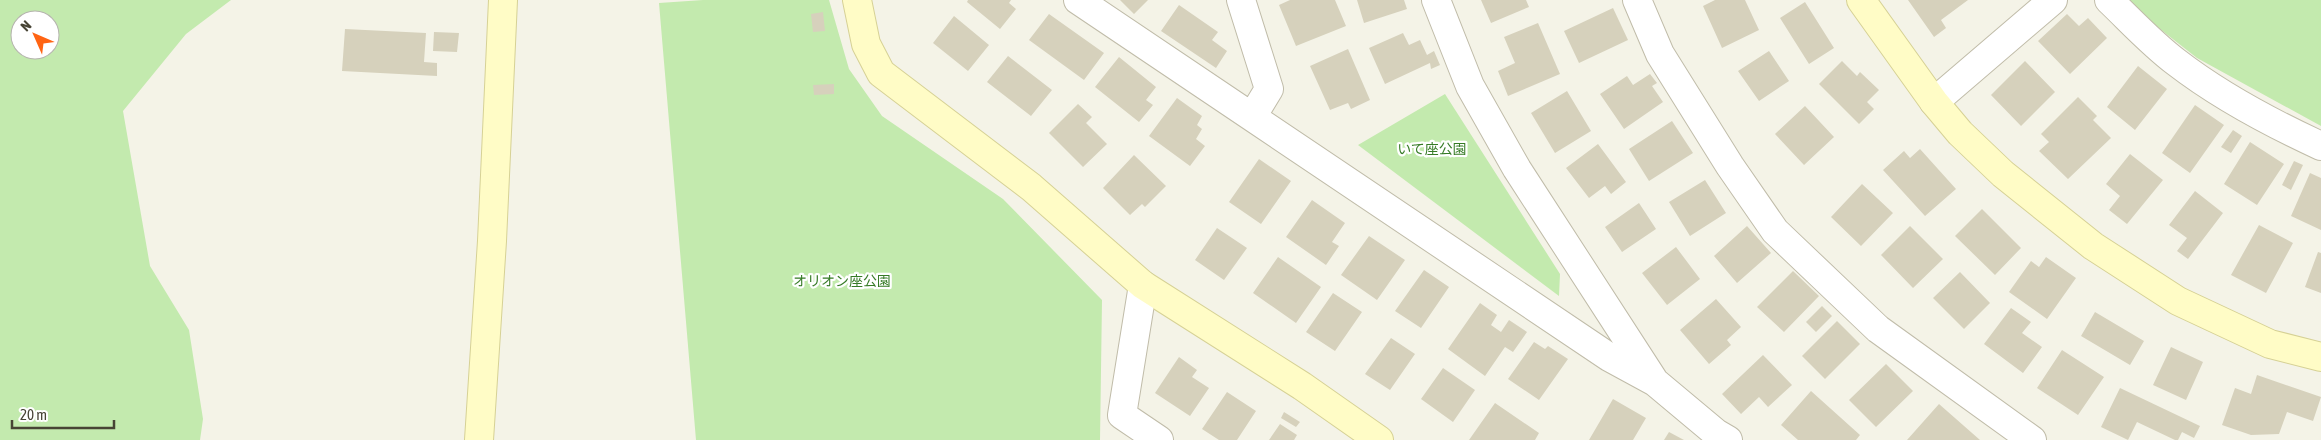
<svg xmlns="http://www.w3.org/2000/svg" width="2321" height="440" font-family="'Asap Condensed','Noto Sans JP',sans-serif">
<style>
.green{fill:#c3eaae;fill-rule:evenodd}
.building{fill:#d6d1bc}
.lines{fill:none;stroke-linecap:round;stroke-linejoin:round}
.street-casing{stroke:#c0bca9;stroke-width:30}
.secondary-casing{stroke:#d6d195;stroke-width:30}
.street{stroke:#fff;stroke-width:28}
.secondary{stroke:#fffcc6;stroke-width:28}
.labels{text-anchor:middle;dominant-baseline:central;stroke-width:4.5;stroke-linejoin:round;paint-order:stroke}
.park-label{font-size:14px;fill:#367b26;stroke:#fff}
</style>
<rect width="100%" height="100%" fill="#f4f3e7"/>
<!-- green -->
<path class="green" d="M0 0H231L186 34 123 111 150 266 189 330 203 419 200 440H0ZM20 20H50V50H20Z
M703 0H829L849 69 882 116 1003 199 1102 300 1100 440H696L659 3Z
M2123 0H2321V126L2197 58Z
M1445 94 1560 274 1559 296 1358 145Z"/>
<!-- building -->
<path class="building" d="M968 0H1011L1009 3 1016 9 1000 29 967 2Z
M1120 0H1148L1134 14Z
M1290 0H1335L1346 26 1296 46 1279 5Z
M1357 0H1404L1407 9 1364 23Z
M1481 0H1526L1529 7 1491 23Z
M1715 0H1745L1759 30 1722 48 1703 6Z
M1908 0H1968L1941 20 1946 28 1934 37Z
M1805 2 1834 48 1809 64 1780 18Z
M1179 5 1218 32 1212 40 1227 51 1216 68 1161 31Z
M1613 8 1628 40 1579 63 1564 31Z
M823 12 825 31 813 32 811 14Z
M1049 14 1104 53 1084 80 1029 40Z
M2067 14 2079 26 2088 18 2107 38 2070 74 2038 41Z
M954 16 989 45 968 71 933 43Z
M1538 23 1560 74 1508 96 1498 71 1515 63 1504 37Z
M345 29 426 33 424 62 437 63V76L342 71Z
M434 32 459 33 457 52 433 51Z
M1403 33 1409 45 1420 40 1427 55 1434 51 1440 65 1431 69 1430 63 1385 84 1369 48Z
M1348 49 1370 100 1351 109 1348 103 1330 110 1310 66Z
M1769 51 1789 81 1759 101 1738 71Z
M1008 56 1052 90 1031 116 987 82Z
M1119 57 1156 87 1146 100 1153 105 1139 122 1095 87Z
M1842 61 1857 76 1860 72 1879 90 1867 102 1874 109 1859 124 1819 84Z
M2025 61 2055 92 2021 126 1991 95Z
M2138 66 2167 89 2135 130 2107 107Z
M1650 74 1657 83 1652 86 1663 102 1624 129 1600 94 1627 76 1633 85Z
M834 84V94L814 95 813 85Z
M1567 91 1591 131 1555 153 1531 113Z
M2078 97 2097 116 2093 120 2111 138 2068 179 2039 151 2049 142 2041 134Z
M1177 98 1202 116 1197 125 1202 129 1196 139 1205 146 1190 166 1149 136Z
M1078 104 1092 117 1086 123 1107 144 1083 167 1049 133Z
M2195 105 2224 125 2190 173 2162 153Z
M1805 106 1834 137 1804 165 1775 134Z
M1672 121 1693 153 1649 181 1629 149Z
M2233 130 2242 136 2231 153 2221 147Z
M2250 142 2284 164 2257 205 2224 184Z
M1598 144 1626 182 1611 194 1605 186 1589 198 1566 168Z
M1920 149 1956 189 1925 216 1883 170 1904 151 1910 158Z
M2130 154 2163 180 2127 224 2109 210 2120 196 2106 184Z
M1134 155 1166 186 1145 207 1142 204 1130 215 1103 188Z
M1259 159 1291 181 1261 224 1229 202Z
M2294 161 2303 165 2291 190 2282 185Z
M2310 173 2321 178V230L2291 216Z
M1705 180 1726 213 1690 236 1669 202Z
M1862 184 1893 213 1861 246 1831 217Z
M2195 191 2223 213 2188 259 2177 251 2187 238 2169 225Z
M1312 200 1345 223 1332 242 1339 246 1326 265 1286 237Z
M1639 203 1656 229 1622 252 1605 227Z
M1982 209 2021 248 1995 275 1955 236Z
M2259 225 2293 243 2266 293 2231 275Z
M1747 226 1771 253 1737 283 1714 256Z
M1910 226 1943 259 1913 288 1881 255Z
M1217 228 1247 248 1224 280 1195 260Z
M1369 236 1405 260 1377 300 1341 275Z
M1676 247 1700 279 1667 305 1642 273Z
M2318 252 2321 253V293L2305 287Z
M1278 257 1321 287 1296 323 1253 293Z
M2046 257 2076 278 2047 319 2009 292 2031 261 2039 267Z
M1424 270 1449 287 1421 328 1395 311Z
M1793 271 1819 296 1784 332 1757 307Z
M1960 272 1990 303 1964 329 1933 298Z
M1333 293 1362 312 1335 351 1306 332Z
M1716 299 1741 327 1727 340 1731 345 1709 364 1680 330Z
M1480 303 1497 315 1491 325 1501 332 1509 320 1527 332 1513 352 1505 347 1485 376 1448 349Z
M1822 306 1832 316 1816 332 1806 322Z
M2011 308 2031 322 2022 333 2042 347 2023 373 1984 344Z
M2095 312 2144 341 2130 365 2081 336Z
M1837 321 1860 344 1825 379 1802 356Z
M1391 338 1415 354 1390 390 1365 374Z
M1534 342 1545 349 1548 346 1568 359 1539 400 1508 379Z
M2171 347 2203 362 2186 400 2153 385Z
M2062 350 2104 377 2078 415 2037 388Z
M1763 355 1792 385 1768 407 1759 397 1741 414 1722 394Z
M1179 357 1197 370 1192 377 1209 388 1190 416 1155 393Z
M1886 364 1913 391 1876 427 1849 400Z
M1443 368 1475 390 1453 422 1421 399Z
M2257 375 2321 397 2313 421 2287 412 2279 434 2251 435 2222 425 2235 388 2251 394Z
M2120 388 2200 426 2194 438 2182 432 2178 440H2175L2137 422 2128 440 2101 427Z
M1811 391 1860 435 1856 440H1798L1781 425Z
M1227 392 1256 411 1237 440H1219L1202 429Z
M1613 399 1646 418 1633 440H1589Z
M1495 403 1539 433 1535 440H1469Z
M1939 404 1980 440H1907Z
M1284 412 1300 422 1296 427 1281 418Z
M1280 424 1297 435 1294 440H1269Z
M1669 432 1684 440H1664Z"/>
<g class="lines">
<!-- street casing -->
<g class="street-casing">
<path id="street" d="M1078 0 1252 117 1269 89 1241 0
M1436 0 1470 86 1517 169 1653 379
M1637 0 1660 54 1730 166 1775 231 1878 329 2032 440
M2109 0C2131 21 2152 44 2176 62 2220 96 2271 123 2321 146
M1934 102 2053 0
M1252 117 1609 357 1655 382 1716 433 1728 440
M1143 285 1122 415 1159 440"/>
</g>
<!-- secondary casing -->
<g class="secondary-casing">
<path id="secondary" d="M857 0 866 44 881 73 1031 187 1143 285 1302 386 1379 440
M1861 0 1934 102 1960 133 2003 174 2093 246 2178 301 2270 344 2321 357
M479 440 492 241 503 0"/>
</g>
<!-- street -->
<use href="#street" class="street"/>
<!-- secondary -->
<use href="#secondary" class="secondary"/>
</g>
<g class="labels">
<!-- park labels -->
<g class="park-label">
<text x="1432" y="149">いて座公園</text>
<text x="842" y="281">オリオン座公園</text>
</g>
</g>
<!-- north arrow -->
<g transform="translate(35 35) rotate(315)"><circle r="24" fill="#ffffff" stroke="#b5b4ae"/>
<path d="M0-4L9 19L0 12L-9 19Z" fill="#ff6413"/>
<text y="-8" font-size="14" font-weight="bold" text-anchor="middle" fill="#474435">N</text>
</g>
<!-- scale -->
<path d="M12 420v8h102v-8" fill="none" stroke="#474435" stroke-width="2.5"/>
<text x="20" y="420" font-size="15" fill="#474435" stroke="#ffffff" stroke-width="4" paint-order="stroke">20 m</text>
</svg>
